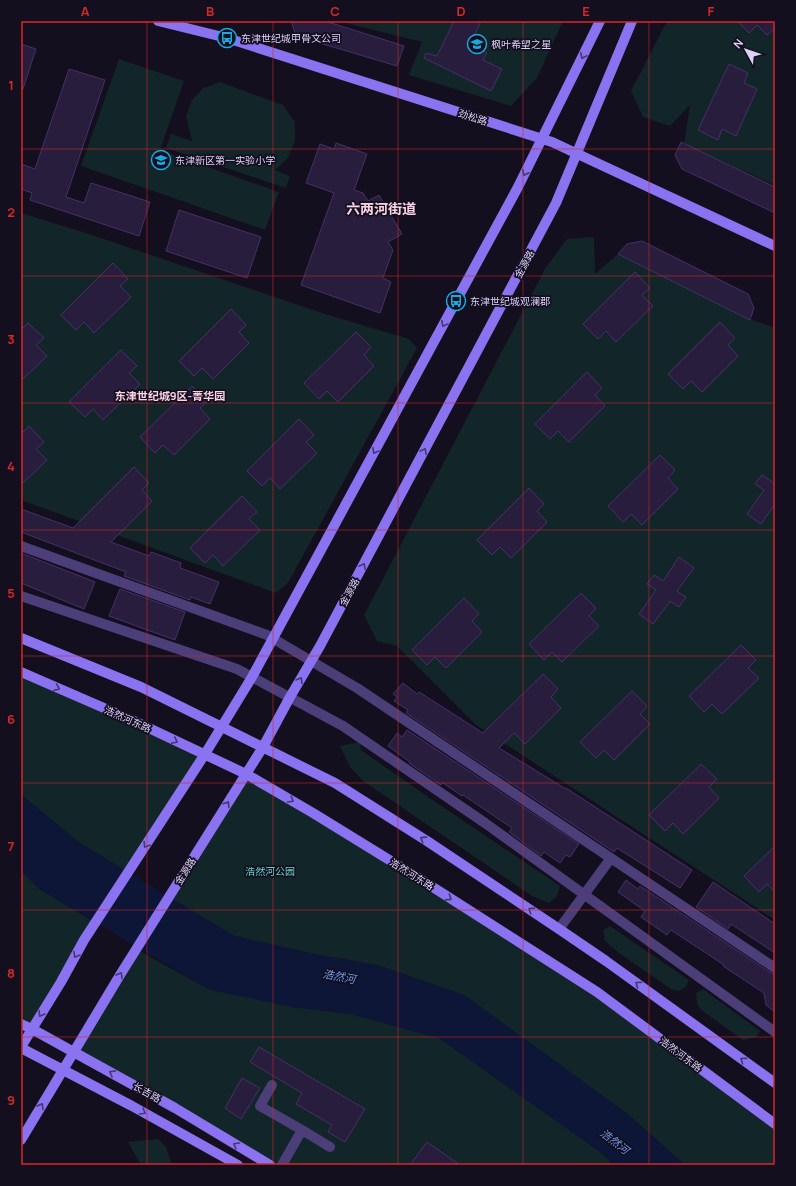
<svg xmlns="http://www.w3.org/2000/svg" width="796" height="1186" font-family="Manrope,'Noto Sans SC',sans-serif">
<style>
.green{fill:#122528}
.water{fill:#0e1638}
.building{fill:#291d3d;stroke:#453167}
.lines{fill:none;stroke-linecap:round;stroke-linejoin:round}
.street{stroke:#4b3e79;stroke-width:10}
.secondary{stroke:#8b72f0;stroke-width:10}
.oneway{stroke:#443772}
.grid{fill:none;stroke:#d62828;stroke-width:1;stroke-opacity:0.55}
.labels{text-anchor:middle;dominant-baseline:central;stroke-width:3.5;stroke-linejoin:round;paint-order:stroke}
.poi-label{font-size:10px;fill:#ddd1fa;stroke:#140f1e;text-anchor:start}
.street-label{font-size:10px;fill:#ddd1fa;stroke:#140f1e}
.park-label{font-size:10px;fill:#65d2c9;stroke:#140f1e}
.neighbourhood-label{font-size:11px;font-weight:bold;fill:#fad3e5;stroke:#140f1e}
.water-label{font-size:11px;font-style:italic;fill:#6a9bef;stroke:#140f1e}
.district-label{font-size:14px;font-weight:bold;fill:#fad3e5;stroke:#140f1e}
.neatline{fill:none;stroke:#d62828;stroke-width:1.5}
.grid-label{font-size:13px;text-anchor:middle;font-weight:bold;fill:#d62828}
</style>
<rect width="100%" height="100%" fill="#140f1e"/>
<!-- green -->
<path class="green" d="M338 21H563L537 78 511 106 409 75 422 42Z
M667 21H775V185L684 144 690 105 670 126 643 117 631 91Z
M119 59 184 81 160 150 279 192 265 230 81 166Z
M220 82 283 105 295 122V141L288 158 275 170 290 176 286 188 166 148 171 134 192 141 186 116 192 100 203 88Z
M21 213 92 235 322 313 409 339 417 348 288 583 276 593 21 500Z
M594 237 595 274 618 254 744 317 775 328V920L476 725 397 646 377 641 364 615 546 267 567 239Z
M21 672 205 754 129 873 77 841 24 797 21 792Z
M360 742 361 750 421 792 560 886 557 896 549 903 532 896 363 781 350 767 340 746Z
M246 774 597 992 775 1124V1165H685L626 1113 464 995 377 965 314 954 234 936 169 897Z
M21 871 41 890 96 923 32 1029 21 1024Z
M610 926 689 980 686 987 679 991 671 989 619 953 605 941 603 930Z
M136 949 208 989 292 1007 351 1014 439 1038 599 1151 614 1165H270L74 1051Z
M703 989 760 1031 756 1037 743 1040 701 1010 697 1004 696 993Z
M158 1139 166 1147 172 1165H141L128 1142Z"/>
<!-- water -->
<path class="water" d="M21 792 24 797 77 841 234 936 314 954 377 965 464 995 626 1113 685 1165H614L599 1151 439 1038 351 1014 292 1007 208 989 41 890 21 871Z"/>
<!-- building -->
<path class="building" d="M291 21H325L404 46 397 66 296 36Z
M454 21H481L470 44 487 53 483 60 502 69 491 91 424 58 426 53 437 56Z
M737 21H775V28L767 35 757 25 749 33Z
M21 44 36 49 23 89H21Z
M729 64 748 73 744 83 757 89 736 136 722 129 718 140 698 130Z
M69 69 105 80 66 197 84 203 91 183 150 202 139 236 30 200 32 193 21 189V164L35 169Z
M681 142 775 187V213L682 169 675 155Z
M336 143 367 154 354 190 363 193 368 201 379 195 402 234 388 242 393 250 383 278 391 282 380 313 301 285 334 193 306 183 320 144 334 149Z
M179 210 261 237 247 278 166 251Z
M642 241 748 294 754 308 750 320 618 254 627 244Z
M113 263 128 279 120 286 131 297 94 333 84 322 76 330 61 315Z
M635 272 650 288 642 295 653 306 616 342 606 331 598 339 583 324Z
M231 309 246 325 239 332 249 343 213 379 202 368 194 376 179 361Z
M720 322 735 338 728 345 738 356 702 392 691 381 683 389 668 374Z
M28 323 44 338 36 345 47 356 21 381V330Z
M356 332 371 347 364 355 374 366 338 402 327 391 319 399 304 383Z
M121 350 137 366 129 373 140 384 103 420 93 409 85 417 69 402Z
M587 372 602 388 595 395 605 406 569 442 558 431 550 439 535 424Z
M192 386 207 401 200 408 210 419 174 455 163 445 155 453 140 437Z
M299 419 314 435 306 442 317 453 280 489 270 478 262 486 247 471Z
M29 426 44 442 36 449 47 460 21 485V434Z
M660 455 675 470 668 478 678 489 642 525 631 514 623 522 608 506Z
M134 467 149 483 142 490 152 501 111 542 149 556 151 552 181 563 180 568 219 582 210 604 191 597 190 600 124 576 126 572 21 532V509L73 528Z
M762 475 775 484V504L761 524 747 514 764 490 755 484Z
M529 488 544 504 537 511 547 522 511 558 500 547 492 555 477 540Z
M242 496 257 512 249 519 260 530 223 566 213 555 205 563 190 548Z
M21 553 95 582 84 609 21 583Z
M679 557 694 568 677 591 686 597 679 607 670 601 653 624 639 614 656 590 647 584 654 575 663 581Z
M120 589 185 612 175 640 109 616Z
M581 593 596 608 589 616 599 626 562 662 552 652 544 660 529 644Z
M464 598 479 614 472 621 482 632 446 668 435 657 427 665 412 650Z
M741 645 756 660 748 668 759 678 722 714 712 704 704 712 689 696Z
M543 674 558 689 551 697 561 708 525 744 514 733 499 748 566 789V788L692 870 680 888 617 848 614 852 406 713 408 710 394 701 397 697 393 694 403 683 417 694 419 692 483 733Z
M632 691 647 706 640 714 650 724 614 760 604 750 596 758 580 742Z
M407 730 579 844 570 857 566 855 560 863 544 852 541 856 509 832 512 828 463 795 462 796 443 783 441 785 409 763 410 762 388 746 397 733 402 737Z
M701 764 717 779 709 787 719 798 683 834 673 823 665 831 649 815Z
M775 846V892L767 884 759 892 744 876Z
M626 880 638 889 640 886 771 973 775 975V1012L766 1005 764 993 723 966 724 965 671 930 667 935 641 917 645 911 618 892Z
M713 882 775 924V953L731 924 728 929 696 907Z
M259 1047 365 1109 345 1142 328 1132 332 1125 296 1104 302 1093 250 1062Z
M242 1078 260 1088 241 1119 225 1108Z
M427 1142 460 1165H410Z"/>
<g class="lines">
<!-- street -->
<path class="street" d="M21 546 267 635 357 688 775 968
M21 596 237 669 343 726 485 823 775 1032
M559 929 611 858
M272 1085 260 1106 302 1130 330 1147
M282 1165 302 1130"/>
<!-- secondary -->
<path class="secondary" d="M158 21 227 38 552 142 775 246
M21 638 141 687 335 783 427 841 559 929 606 961 775 1083
M21 672 134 721 246 774 313 813 417 877 597 992 775 1124
M21 1024 32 1029 175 1108 270 1165
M21 1047 61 982 84 940 205 754 252 677 518 187 600 21
M21 1048 132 1106 238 1165
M21 1140 120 975 263 747 290 697 320 646 556 203 632 21"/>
</g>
<!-- one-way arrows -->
<defs><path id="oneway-chevron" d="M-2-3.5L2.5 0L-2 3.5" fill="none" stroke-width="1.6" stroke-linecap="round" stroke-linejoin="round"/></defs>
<g class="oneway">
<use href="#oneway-chevron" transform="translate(583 56) rotate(116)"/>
<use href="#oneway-chevron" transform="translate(525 173) rotate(116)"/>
<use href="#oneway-chevron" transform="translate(444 324) rotate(118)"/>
<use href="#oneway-chevron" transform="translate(375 451) rotate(118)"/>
<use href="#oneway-chevron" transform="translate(424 451) rotate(-62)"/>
<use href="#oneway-chevron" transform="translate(363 566) rotate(-62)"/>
<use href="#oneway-chevron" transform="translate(300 680) rotate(-59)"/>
<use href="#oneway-chevron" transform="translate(57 688) rotate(23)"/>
<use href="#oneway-chevron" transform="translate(175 741) rotate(25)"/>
<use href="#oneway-chevron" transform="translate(291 800) rotate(30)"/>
<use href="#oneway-chevron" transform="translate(227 804) rotate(-58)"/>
<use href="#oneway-chevron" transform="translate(423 839) rotate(-147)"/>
<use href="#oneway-chevron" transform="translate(146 845) rotate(122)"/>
<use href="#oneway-chevron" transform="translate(449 898) rotate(33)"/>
<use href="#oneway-chevron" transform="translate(531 910) rotate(-147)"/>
<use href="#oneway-chevron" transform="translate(76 955) rotate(120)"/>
<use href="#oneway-chevron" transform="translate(120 975) rotate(-59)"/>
<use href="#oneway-chevron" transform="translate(638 984) rotate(-144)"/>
<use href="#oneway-chevron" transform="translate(41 1014) rotate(121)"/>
<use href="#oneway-chevron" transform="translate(743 1060) rotate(-144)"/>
<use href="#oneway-chevron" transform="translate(112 1073) rotate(-151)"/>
<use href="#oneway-chevron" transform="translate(41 1106) rotate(-59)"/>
<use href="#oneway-chevron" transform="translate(143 1112) rotate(30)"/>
<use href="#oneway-chevron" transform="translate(236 1145) rotate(-149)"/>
</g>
<!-- grid -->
<path class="grid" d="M147 21V1165M273 21V1165M398 21V1165M523 21V1165M649 21V1165M21 149H775M21 276H775M21 403H775M21 530H775M21 656H775M21 783H775M21 910H775M21 1037H775"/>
<!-- icons -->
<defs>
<g id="bus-ring" transform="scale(1)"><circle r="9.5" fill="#140f1e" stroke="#18a9e0" stroke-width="1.5"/><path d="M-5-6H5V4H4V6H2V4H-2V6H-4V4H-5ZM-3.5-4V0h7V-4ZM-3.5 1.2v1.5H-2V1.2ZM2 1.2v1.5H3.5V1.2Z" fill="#18a9e0"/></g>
<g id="school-ring" transform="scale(1)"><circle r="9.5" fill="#140f1e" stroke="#18a9e0" stroke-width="1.5"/><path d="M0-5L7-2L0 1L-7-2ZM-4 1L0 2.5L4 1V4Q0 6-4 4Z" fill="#18a9e0"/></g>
</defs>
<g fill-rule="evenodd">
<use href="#bus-ring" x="227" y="38"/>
<use href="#school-ring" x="477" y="44"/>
<use href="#school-ring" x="161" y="160"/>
<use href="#bus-ring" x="456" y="301"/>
</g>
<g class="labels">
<!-- poi labels -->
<g class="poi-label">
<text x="241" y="38">东津世纪城甲骨文公司</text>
<text x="491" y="44">枫叶希望之星</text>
<text x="175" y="160">东津新区第一实验小学</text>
<text x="470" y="301">东津世纪城观澜郡</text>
</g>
<!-- street labels -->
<g class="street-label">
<text transform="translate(473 117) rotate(18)">劲松路</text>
<text transform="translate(524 264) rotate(-62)">金源路</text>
<text transform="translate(349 592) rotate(-62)">金源路</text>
<text transform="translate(128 719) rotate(24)">浩然河东路</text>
<text transform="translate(185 871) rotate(-58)">金源路</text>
<text transform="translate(412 874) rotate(32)">浩然河东路</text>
<text transform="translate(681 1054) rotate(37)">浩然河东路</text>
<text transform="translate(147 1092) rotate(29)">长吉路</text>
</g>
<!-- park labels -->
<g class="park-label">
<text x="270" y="871">浩然河公园</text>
</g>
<!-- neighbourhood labels -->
<g class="neighbourhood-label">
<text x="170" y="395">东津世纪城9区-菁华园</text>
</g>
<!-- water labels -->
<g class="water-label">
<text transform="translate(339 976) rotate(10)">浩然河</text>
<text transform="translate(615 1141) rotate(38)">浩然河</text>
</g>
<!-- district labels -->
<g class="district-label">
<text x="381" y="208">六两河街道</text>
</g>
</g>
<!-- border -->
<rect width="796" height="1186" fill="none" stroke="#140f1e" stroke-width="44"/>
<!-- north arrow -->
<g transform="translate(746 50) rotate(310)" stroke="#140f1e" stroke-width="3" paint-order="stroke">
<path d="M0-3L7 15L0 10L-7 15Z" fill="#ddd1fa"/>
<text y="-6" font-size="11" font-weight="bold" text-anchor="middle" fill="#ddd1fa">N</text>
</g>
<rect x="22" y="22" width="752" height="1142" class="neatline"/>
<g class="grid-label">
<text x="85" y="16">A</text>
<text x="210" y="16">B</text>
<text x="335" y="16">C</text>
<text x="461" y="16">D</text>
<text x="586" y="16">E</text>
<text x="711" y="16">F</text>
<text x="11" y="90">1</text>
<text x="11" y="217">2</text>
<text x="11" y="344">3</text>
<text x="11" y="471">4</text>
<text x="11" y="598">5</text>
<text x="11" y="724">6</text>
<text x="11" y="851">7</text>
<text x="11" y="978">8</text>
<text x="11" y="1105">9</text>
</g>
</svg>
